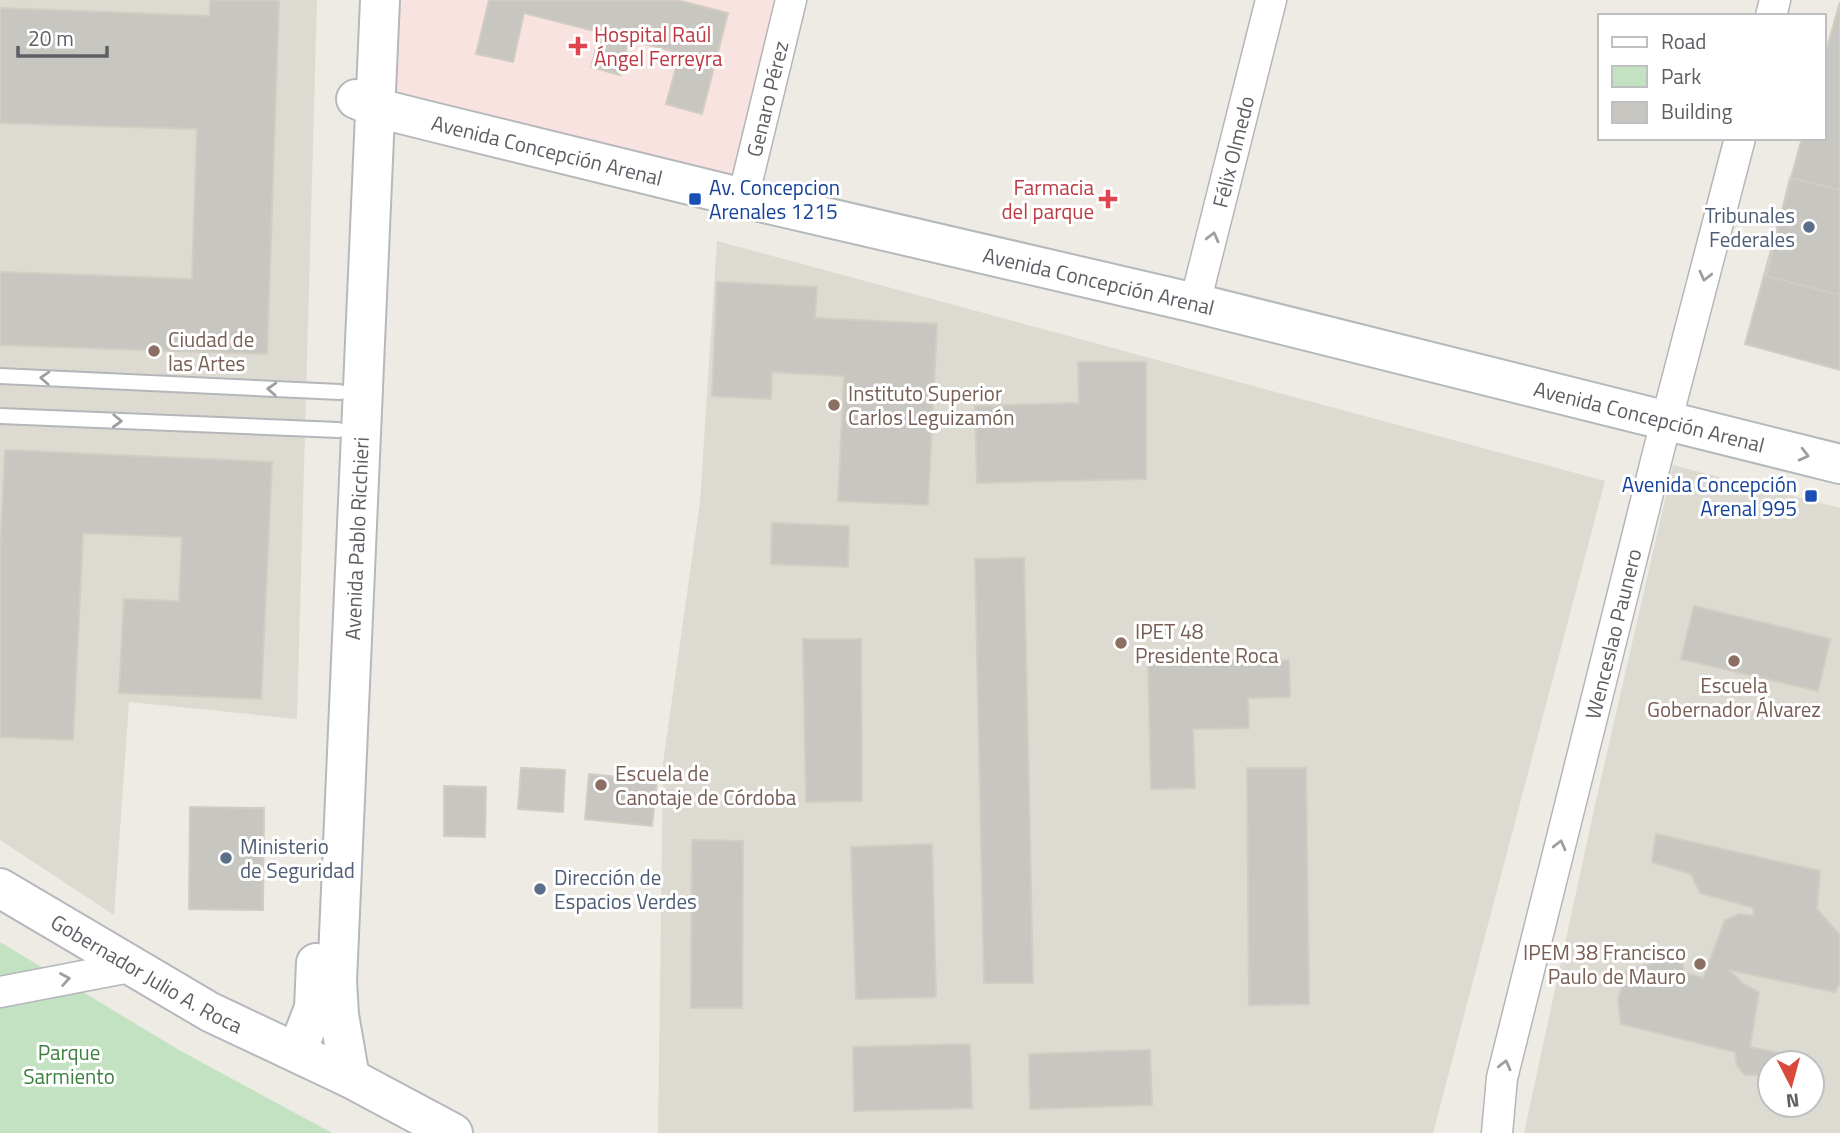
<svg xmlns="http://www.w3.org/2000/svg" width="1840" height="1133" font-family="'Titillium Web',sans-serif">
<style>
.education{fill:#dddad2;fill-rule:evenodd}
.medical{fill:#f9e3e1}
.green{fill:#c2e2c2}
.building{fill:#c8c6c0;stroke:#d1cdc2;stroke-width:2}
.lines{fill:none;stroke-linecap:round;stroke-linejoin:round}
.lane-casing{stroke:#b4b6b9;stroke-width:18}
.street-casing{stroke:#b4b6b9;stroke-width:33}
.secondary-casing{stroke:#b5b8bc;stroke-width:42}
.lane{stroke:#fff;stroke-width:14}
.street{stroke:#fff;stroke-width:30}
.secondary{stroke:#fff;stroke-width:38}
.oneway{stroke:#9d9fa1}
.health-dot{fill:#e0444e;stroke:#fff;stroke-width:2.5}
.transit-dot{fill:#1a4fb4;stroke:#fff;stroke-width:2.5}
.service-dot{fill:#5c6f8a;stroke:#fff;stroke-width:2.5}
.education-dot{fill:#8d6e63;stroke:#fff;stroke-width:2.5}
.labels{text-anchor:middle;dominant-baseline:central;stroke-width:6;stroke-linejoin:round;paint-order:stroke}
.health-label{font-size:21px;fill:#be3a42;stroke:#fff;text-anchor:start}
.street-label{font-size:21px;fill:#5c5f63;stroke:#fff}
.transit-label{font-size:21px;fill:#164399;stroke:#fff;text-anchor:start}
.service-label{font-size:21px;fill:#4e5e75;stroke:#fff;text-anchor:start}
.education-label{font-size:21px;fill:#785e54;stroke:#fff;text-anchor:start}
.park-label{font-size:21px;fill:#3c8140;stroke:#fff}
</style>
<rect width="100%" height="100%" fill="#edebe3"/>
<!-- education -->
<path class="education" d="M0 0H317L297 719 129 702 114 915 0 840Z
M717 241 1605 481 1433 1133H658L663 763 700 502Z
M1673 465 1840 508V1133H1524L1593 814ZM1770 1063H1812V1105H1770Z"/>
<!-- medical -->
<path class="medical" d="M390 0H780L734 184 386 92Z"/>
<!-- green -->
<path class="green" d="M0 942 179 1050 332 1133H0Z"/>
<!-- building -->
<path class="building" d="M210 0H279L267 354 0 345V272L192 279 197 129 0 123V8L210 16Z
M489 0H677L728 13 702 114 666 104 680 53 524 13 513 62 476 54Z
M1840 2V370L1745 344 1802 138H1824V58Z
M600 33 629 40 620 75 591 67Z
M1790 178 1840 190V295L1766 276Z
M717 282 817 287 815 318 937 324 928 505 838 501 844 376 772 372 771 399 712 396Z
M1078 362H1146V479L977 483 975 406 1079 403Z
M5 450 272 462 261 699 119 693 124 599 179 601 182 537 83 533 73 740 0 737V558Z
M772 523 849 526 848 567 771 564Z
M1024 558 1033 983H984L975 559Z
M1694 606 1830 639 1818 691 1681 659Z
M803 639H861L862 801 806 802Z
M1289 660 1290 697 1248 698 1249 728 1193 729 1195 788 1151 789 1148 663Z
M521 768 565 770 563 812 518 809Z
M1247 768H1306L1309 1004 1249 1005Z
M589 774 657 781 652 826 585 819Z
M444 786 486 787 485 837 444 836Z
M190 807 264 808 263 910 189 909Z
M1656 834 1820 871 1817 909 1840 935V982L1835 992 1729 970 1743 984 1759 992 1750 1047 1790 1055V1063H1770V1075H1745L1737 1066 1735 1052 1621 1024 1618 999 1627 970 1680 956 1685 973 1703 978 1725 920 1739 914 1753 916 1754 908 1700 893 1691 874 1652 862Z
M692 840 743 841 742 1008H691Z
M932 844 936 997 856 999 851 847Z
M970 1044 972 1108 854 1111 853 1047Z
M1150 1050 1152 1105 1030 1109 1029 1054Z"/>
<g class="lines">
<!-- lane casing -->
<g class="lane-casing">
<path id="lane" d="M0 376 340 392
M0 416 338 430"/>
</g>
<!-- street casing -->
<g class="street-casing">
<g id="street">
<path d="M1771 16 1775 0"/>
<path id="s1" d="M743 198 791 0"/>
<path id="s2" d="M1195 303 1271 0"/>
<path d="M0 992 130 967"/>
<path id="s3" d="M1497 1133 1502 1078 1657 457 1740 138"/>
</g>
</g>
<!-- secondary casing -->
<g class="secondary-casing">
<g id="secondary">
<path id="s4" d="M356 99 377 108 433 122 743 198 1195 303 1840 464"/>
<path id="s5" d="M0 888 210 1012 350 1078 453 1133"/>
<path d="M297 1052 314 1008 316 963"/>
<path id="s6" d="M350 1078 339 1015 337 981 380 0"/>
</g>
</g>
<!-- lane -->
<use href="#lane" class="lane"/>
<!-- street -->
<use href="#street" class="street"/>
<!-- secondary -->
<use href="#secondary" class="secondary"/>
</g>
<!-- one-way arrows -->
<defs><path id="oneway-chevron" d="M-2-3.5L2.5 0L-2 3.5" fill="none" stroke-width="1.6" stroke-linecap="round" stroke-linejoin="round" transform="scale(1.75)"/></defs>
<g class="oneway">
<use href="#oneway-chevron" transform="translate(1213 237) rotate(-76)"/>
<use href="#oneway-chevron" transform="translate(1705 276) rotate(104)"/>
<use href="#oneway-chevron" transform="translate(45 378) rotate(-177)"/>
<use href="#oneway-chevron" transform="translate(272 389) rotate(-177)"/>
<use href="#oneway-chevron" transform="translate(117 421) rotate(2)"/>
<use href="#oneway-chevron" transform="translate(1804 455) rotate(14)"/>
<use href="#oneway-chevron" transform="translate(1560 845) rotate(-76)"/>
<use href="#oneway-chevron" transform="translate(65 979) rotate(-10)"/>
<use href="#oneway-chevron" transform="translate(1505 1065) rotate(-76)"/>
</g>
<!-- markers -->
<g class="health-dot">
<path d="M574.5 35.5h7v7h7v7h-7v7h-7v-7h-7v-7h7z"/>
<path d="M1104.5 188.5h7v7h7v7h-7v7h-7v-7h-7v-7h7z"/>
</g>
<g class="transit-dot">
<rect x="688" y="192" width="14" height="14" rx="3.5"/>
<rect x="1804" y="489" width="14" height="14" rx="3.5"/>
</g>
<g class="service-dot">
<circle cx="1809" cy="227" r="7"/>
<circle cx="226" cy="858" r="7"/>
<circle cx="540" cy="889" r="7"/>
</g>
<g class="education-dot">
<circle cx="154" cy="351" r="7"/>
<circle cx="834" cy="405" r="7"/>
<circle cx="1121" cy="643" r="7"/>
<circle cx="1734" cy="661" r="7"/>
<circle cx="601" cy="785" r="7"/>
<circle cx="1700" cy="964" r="7"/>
</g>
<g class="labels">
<!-- health labels -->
<g class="health-label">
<text x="594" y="34">Hospital Raúl<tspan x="594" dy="24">Ángel Ferreyra</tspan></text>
<text x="1094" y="187" text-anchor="end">Farmacia<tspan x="1094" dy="24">del parque</tspan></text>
</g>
<!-- street labels -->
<g class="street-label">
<text stroke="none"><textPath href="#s1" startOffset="102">Genaro Pérez</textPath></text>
<text stroke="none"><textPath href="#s4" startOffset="198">Avenida Concepción Arenal</textPath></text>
<text stroke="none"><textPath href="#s2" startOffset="156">Félix Olmedo</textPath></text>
<text stroke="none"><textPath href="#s4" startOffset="765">Avenida Concepción Arenal</textPath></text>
<text stroke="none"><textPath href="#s4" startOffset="1332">Avenida Concepción Arenal</textPath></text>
<text stroke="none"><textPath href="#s6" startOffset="541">Avenida Pablo Ricchieri</textPath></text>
<text stroke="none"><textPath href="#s3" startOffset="513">Wenceslao Paunero</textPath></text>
<text stroke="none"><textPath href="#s5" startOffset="170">Gobernador Julio A. Roca</textPath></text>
</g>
<!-- transit labels -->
<g class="transit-label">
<text x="709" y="187">Av. Concepcion<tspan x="709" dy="24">Arenales 1215</tspan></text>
<text x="1797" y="484" text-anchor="end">Avenida Concepción<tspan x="1797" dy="24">Arenal 995</tspan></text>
</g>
<!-- service labels -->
<g class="service-label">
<text x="1795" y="215" text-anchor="end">Tribunales<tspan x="1795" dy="24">Federales</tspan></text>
<text x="240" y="846">Ministerio<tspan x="240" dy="24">de Seguridad</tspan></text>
<text x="554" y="877">Dirección de<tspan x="554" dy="24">Espacios Verdes</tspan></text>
</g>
<!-- education labels -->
<g class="education-label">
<text x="168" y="339">Ciudad de<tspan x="168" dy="24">las Artes</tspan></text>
<text x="848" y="393">Instituto Superior<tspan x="848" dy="24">Carlos Leguizamón</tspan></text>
<text x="1135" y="631">IPET 48<tspan x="1135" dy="24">Presidente Roca</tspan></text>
<text x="1734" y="685" text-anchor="middle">Escuela<tspan x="1734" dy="24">Gobernador Álvarez</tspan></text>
<text x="615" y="773">Escuela de<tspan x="615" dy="24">Canotaje de Córdoba</tspan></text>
<text x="1686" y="952" text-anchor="end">IPEM 38 Francisco<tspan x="1686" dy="24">Paulo de Mauro</tspan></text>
</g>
<!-- park labels -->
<g class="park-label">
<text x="69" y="1052">Parque<tspan x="69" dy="24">Sarmiento</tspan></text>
</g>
</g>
<!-- legend -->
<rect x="1598" y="14" width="228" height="126" fill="#ffffff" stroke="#bebfc1" stroke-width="2"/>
<rect x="1612" y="37" width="35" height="10" fill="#ffffff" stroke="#bebfc1" stroke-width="2"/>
<text x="1661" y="49" font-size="21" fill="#5c5f63">Road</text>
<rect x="1612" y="66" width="35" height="21" fill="#c2e2c2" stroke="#bebfc1" stroke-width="2"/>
<text x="1661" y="84" font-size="21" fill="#5c5f63">Park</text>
<rect x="1612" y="102" width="35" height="21" fill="#c8c6c0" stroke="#bebfc1" stroke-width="2"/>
<text x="1661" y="119" font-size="21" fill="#5c5f63">Building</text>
<!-- north arrow -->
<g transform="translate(1791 1084) rotate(174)"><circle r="33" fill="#ffffff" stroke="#bebfc1" stroke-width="2"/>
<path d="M0-5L12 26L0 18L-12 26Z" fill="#da4a3c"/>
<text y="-10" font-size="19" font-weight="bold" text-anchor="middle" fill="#5c5f63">N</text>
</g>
<!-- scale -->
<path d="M18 46v10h89v-10" fill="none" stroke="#5c5f63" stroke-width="3.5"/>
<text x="28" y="46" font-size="21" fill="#5c5f63" stroke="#ffffff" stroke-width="5" paint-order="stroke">20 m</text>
</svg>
